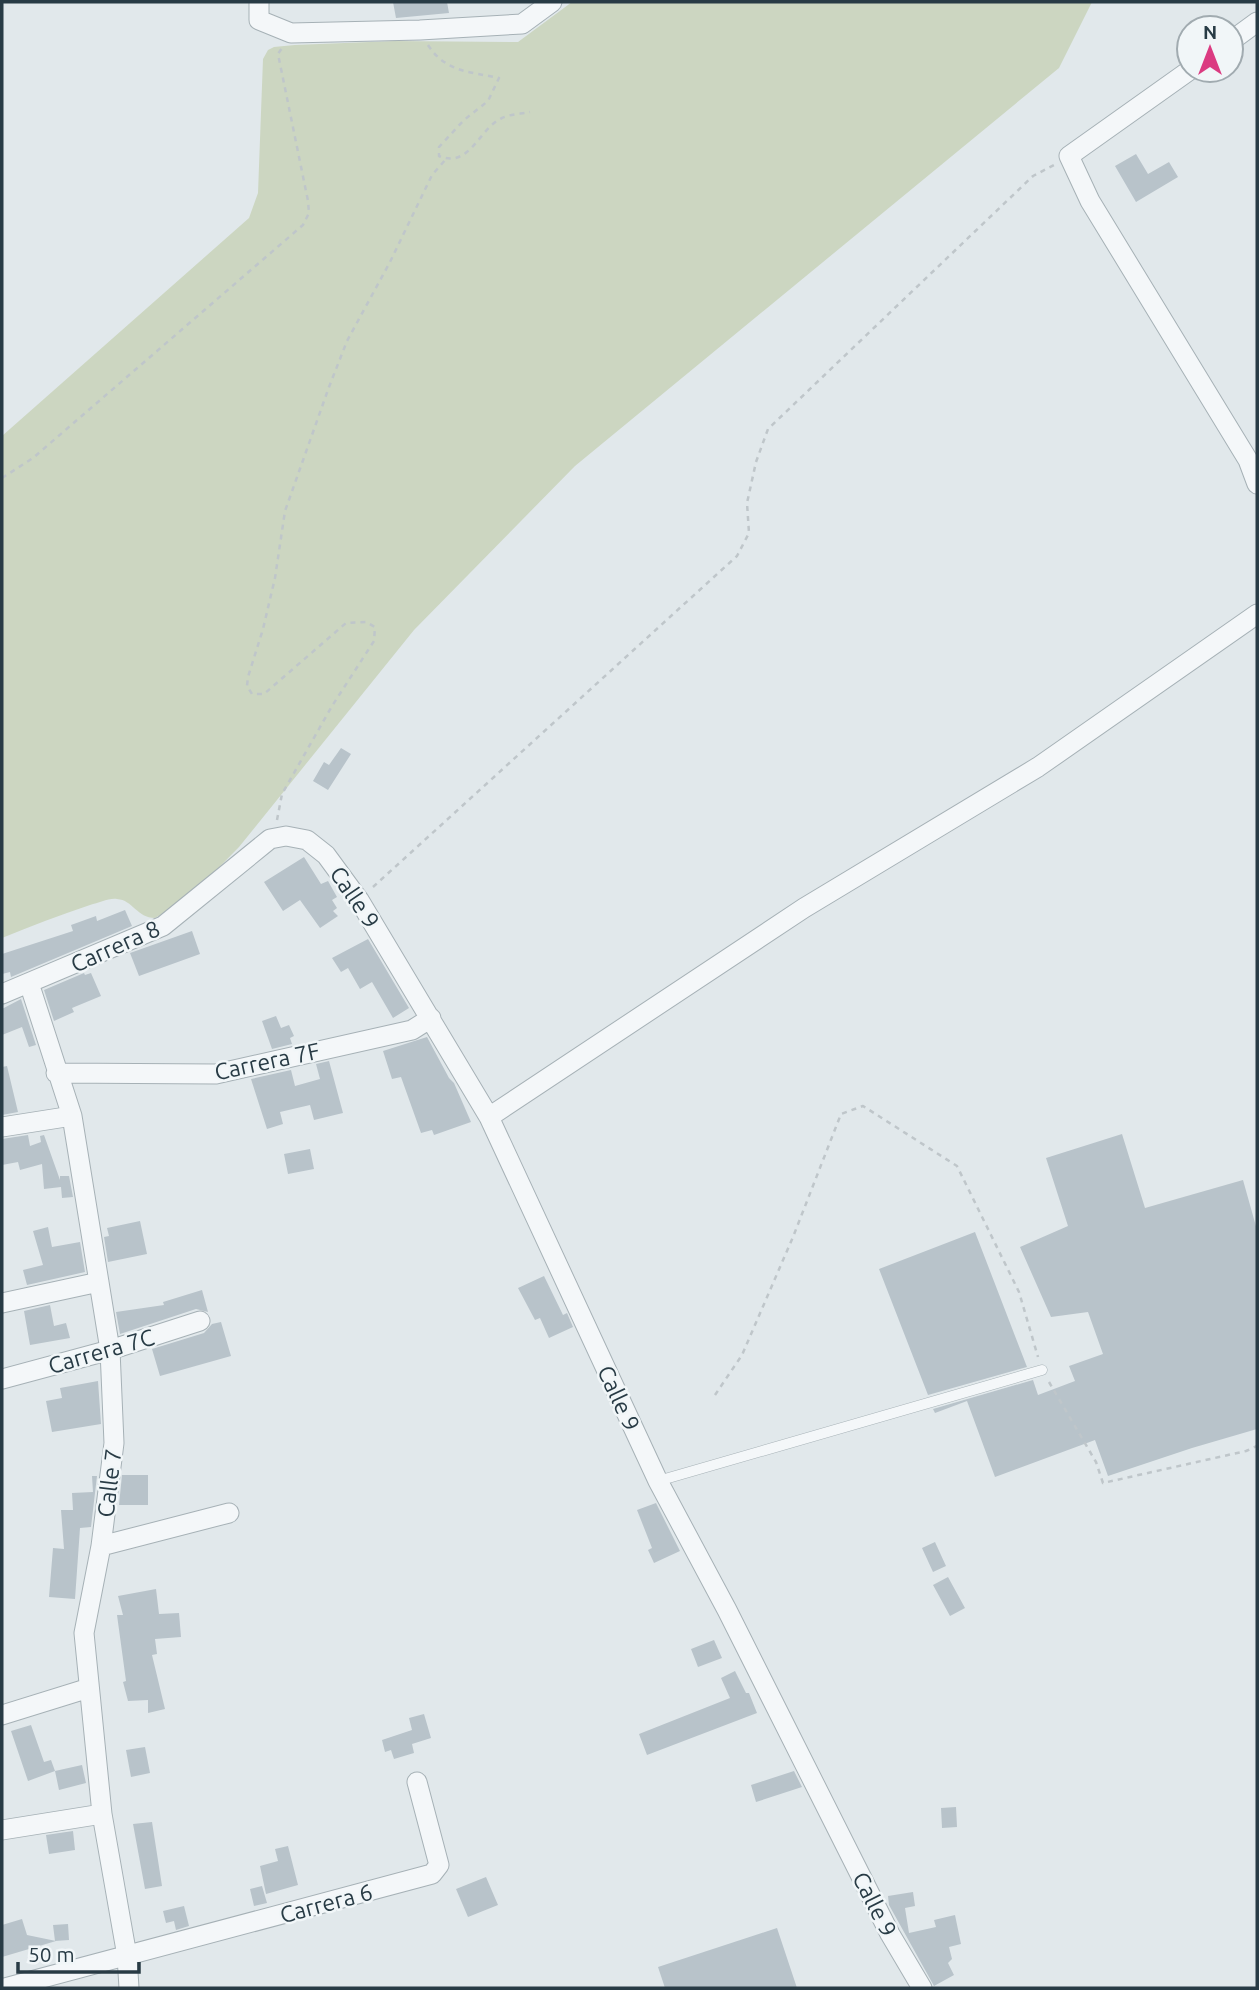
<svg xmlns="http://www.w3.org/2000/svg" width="1259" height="1990" font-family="Ubuntu,sans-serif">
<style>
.green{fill:#ccd6c1}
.building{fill:#b8c3ca}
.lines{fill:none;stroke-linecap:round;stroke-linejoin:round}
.lane-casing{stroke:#a6b1b6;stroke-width:11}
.street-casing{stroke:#a6b1b6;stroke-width:21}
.path{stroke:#bfc6ca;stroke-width:2.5;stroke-dasharray:5 5;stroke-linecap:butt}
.lane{stroke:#f4f7f9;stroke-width:10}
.street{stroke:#f4f7f9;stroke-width:19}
.labels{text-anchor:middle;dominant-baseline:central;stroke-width:5;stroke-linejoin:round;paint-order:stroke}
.street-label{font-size:23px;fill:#283b45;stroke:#f1f6f8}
</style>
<rect width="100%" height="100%" fill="#e1e8eb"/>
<!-- green -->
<path class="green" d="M572 2H1092L1059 68 575 466 414 630 239 847 188 899 155 918C137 918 133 900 117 899 108 898 99 903 90 905 60 915 31 926 2 938V436L249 218 258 193 263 59 268 50 274 47 295 45 394 41 518 42Z"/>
<!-- building -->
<path class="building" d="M393 2H447L449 13 396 18Z
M1136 154 1148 174 1169 162 1178 177 1136 202 1115 166Z
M341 748 351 754 328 790 313 781 324 762 329 765Z
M304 857 321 884 328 881 337 897 332 900 337 908 333 911 338 916 320 928 300 900 283 911 264 882Z
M125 910 132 926 11 977 10 972 2 974V954L73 931 71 925 96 916 97 921Z
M192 931 200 954 139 976 130 953Z
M368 939 409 1008 393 1018 372 982 360 989 348 968 341 972 332 958Z
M84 973 85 975 91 973 101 996 72 1008 74 1012 54 1021 44 990Z
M21 999 36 1045 29 1047 22 1027 2 1035V1009Z
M276 1016 281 1028 289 1025 294 1036 290 1038 292 1044 272 1049 262 1021Z
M427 1037 449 1078 454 1083 471 1122 434 1135 432 1130 421 1133 401 1077 392 1079 383 1051Z
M329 1061 343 1113 314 1120 310 1105 280 1112 283 1124 267 1129 251 1079 291 1070 295 1086 320 1079 316 1064Z
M7 1066 18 1112 2 1115V1067Z
M1122 1134 1145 1208 1243 1180 1257 1230V1429L1192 1448 1108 1476 1095 1440 995 1477 967 1401 935 1413 933 1409 1033 1380 1038 1395 1075 1381 1069 1366 1103 1354 1088 1312 1051 1317 1020 1247 1068 1226 1046 1158Z
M28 1135 30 1146 41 1142 40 1136 44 1135 60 1180V1176H69L73 1197 62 1198 61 1187 44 1189 42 1164 20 1170 18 1162 2 1165V1139Z
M310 1149 314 1169 288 1174 284 1154Z
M140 1221 147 1254 108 1262 104 1237 109 1236 107 1228Z
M48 1227 52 1247 80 1242 85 1272 27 1285 23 1270 43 1265 33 1231Z
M975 1232 1027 1367 928 1395 879 1269Z
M544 1276 563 1315 567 1313 573 1327 549 1338 540 1318 535 1320 518 1288Z
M202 1290 208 1312 196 1309 120 1334 116 1312 164 1305 163 1302Z
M50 1305 54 1326 66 1323 70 1338 30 1345 24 1311Z
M221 1322 231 1356 160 1376 152 1349 204 1333 212 1324Z
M98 1381 101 1424 52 1432 46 1401 62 1398 60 1388Z
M122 1475H148V1505H119Z
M92 1476H97L91 1527 80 1528 75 1599 49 1597 53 1548 64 1549 61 1510H73L72 1493 93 1492Z
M656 1503 680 1551 654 1563 648 1550 652 1548 637 1510Z
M935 1542 946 1566 933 1572 922 1548Z
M948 1577 965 1608 950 1616 933 1585Z
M156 1589 159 1614 179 1613 181 1637 155 1639 157 1654 152 1655 165 1709 148 1713V1700L128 1701 123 1682 126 1681 117 1615H123L118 1596Z
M714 1640 722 1658 698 1667 691 1649Z
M735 1671 746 1693H749L757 1713 647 1755 639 1734 730 1698 721 1678Z
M424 1714 431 1738 412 1744 414 1753 394 1759 391 1750 385 1752 382 1740 412 1730 409 1718Z
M31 1725 44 1762 51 1760 55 1771 28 1781 11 1731Z
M145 1747 150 1773 131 1777 126 1750Z
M82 1765 86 1783 59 1790 55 1771Z
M794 1771 802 1787 756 1802 751 1785Z
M956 1807 957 1827 942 1828 941 1808Z
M152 1822 162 1886 145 1889 133 1824Z
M73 1831 75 1850 49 1854 46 1835Z
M288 1846 298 1885 266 1894 260 1866 278 1861 275 1849Z
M486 1877 498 1905 468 1917 456 1889Z
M262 1886 267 1903 254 1906 250 1889Z
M913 1892 915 1906 905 1908 909 1933 936 1927 934 1920 955 1915 961 1944 949 1947 952 1959 948 1963 954 1975 934 1986 889 1905 888 1896Z
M184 1906 189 1926 176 1930 174 1921 166 1923 163 1911Z
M22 1919 27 1935 56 1941 2 1957V1925Z
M68 1924 69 1940 55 1941 53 1925Z
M777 1928 797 1988H665L658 1967Z"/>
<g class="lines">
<!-- lane casing -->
<g class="lane-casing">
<path id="lane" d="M658 1481 1042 1370"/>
</g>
<!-- street casing -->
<g class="street-casing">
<path id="street" d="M259 2V20L291 33 420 30 522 24 552 2
M1231 41 1257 22
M1190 70 1069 156 1090 201 1248 460 1257 484
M29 983 72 1116 110 1350 114 1443 101 1546 84 1633 102 1814 127 1956 129 1988
M2 994 163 926 270 839 286 836 307 840 326 855 359 900 489 1117 658 1481 727 1610 890 1934 922 1988
M56 1073 216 1074 412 1030 431 1018
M489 1117 804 908 1038 767 1257 614
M2 1127 72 1116
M2 1303 99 1282
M2 1379 110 1350 200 1321
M101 1546 229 1513
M2 1715 89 1688
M2 1830 102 1814
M5 1988 432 1874 439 1865 417 1782"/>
</g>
<!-- path -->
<path class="path" d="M428 45C445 72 471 72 499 78L488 101 464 120 439 147V156C470 169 479 128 502 118 510 114 521 114 530 112
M2 478 33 458 303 225 309 213 308 201 278 54 282 48
M277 820 282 794 332 706 374 641 375 627 366 622 346 623 264 694H252L247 686 248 677 263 629 275 578 285 511 329 387 347 341 390 262 432 175 446 159
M373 887 737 556 749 533 747 503 756 462 768 429 1033 176 1054 165
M1049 1382 1096 1462 1103 1483 1246 1451 1257 1446
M715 1395 742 1355 793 1237 841 1114 863 1106 957 1166 1019 1292 1038 1357"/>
<!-- lane -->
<use href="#lane" class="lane"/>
<!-- street -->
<use href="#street" class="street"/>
</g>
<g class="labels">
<!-- street labels -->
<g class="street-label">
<text transform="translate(355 897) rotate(56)">Calle 9</text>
<text transform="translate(115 946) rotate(-24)">Carrera 8</text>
<text transform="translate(267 1061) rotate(-12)">Carrera 7F</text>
<text transform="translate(101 1351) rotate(-16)">Carrera 7C</text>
<text transform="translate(619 1398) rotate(65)">Calle 9</text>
<text transform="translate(109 1483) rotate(-83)">Calle 7</text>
<text transform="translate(326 1903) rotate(-15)">Carrera 6</text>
<text transform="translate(875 1904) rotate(63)">Calle 9</text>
</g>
</g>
<!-- border -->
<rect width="1259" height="1990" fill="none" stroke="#283b45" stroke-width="7"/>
<!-- north arrow -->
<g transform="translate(1210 49)"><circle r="33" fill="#f1f6f8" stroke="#a1abb0" stroke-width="2"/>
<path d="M0-5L12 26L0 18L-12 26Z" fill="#db3b81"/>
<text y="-10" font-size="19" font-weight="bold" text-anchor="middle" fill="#283b45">N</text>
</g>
<!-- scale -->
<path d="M18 1962v10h121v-10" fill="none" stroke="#283b45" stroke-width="3.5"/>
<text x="28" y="1962" font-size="21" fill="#283b45" stroke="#f1f6f8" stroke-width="5" paint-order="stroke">50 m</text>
</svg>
